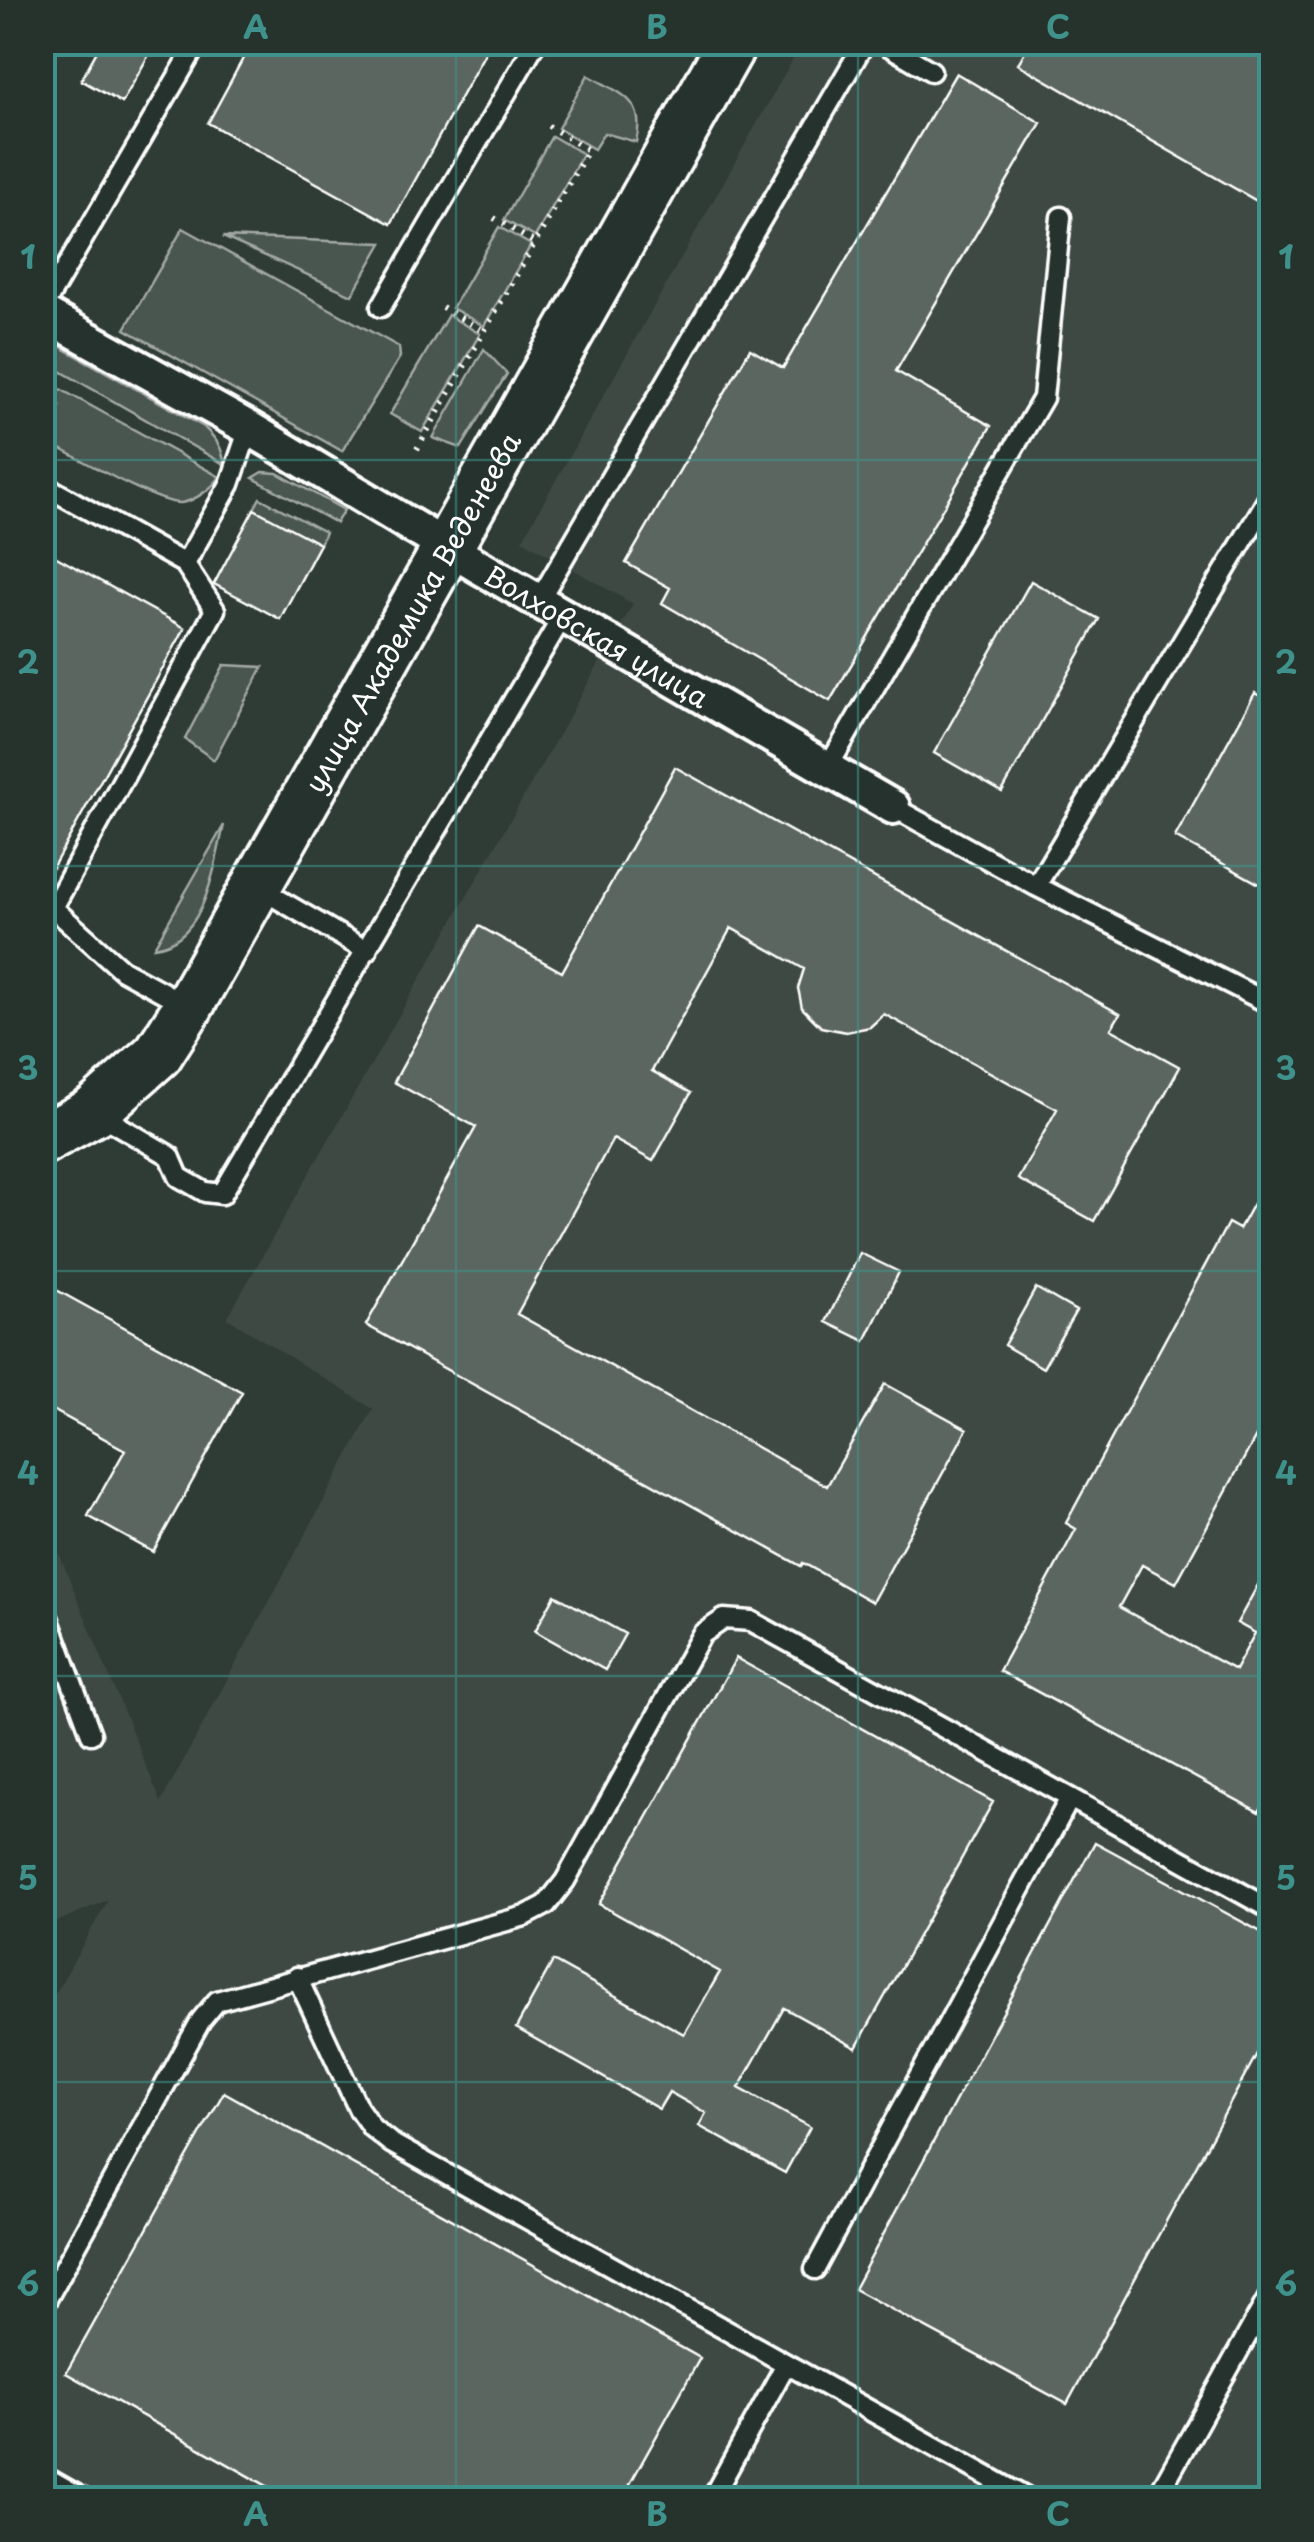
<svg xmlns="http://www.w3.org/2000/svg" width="1314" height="2542" font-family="'Playpen Sans',sans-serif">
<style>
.built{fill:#3c4842}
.green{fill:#4a544f;stroke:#a4aaa7;stroke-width:2.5}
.building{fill:#5b6661;stroke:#fff;stroke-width:2.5}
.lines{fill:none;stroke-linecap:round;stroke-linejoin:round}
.lane-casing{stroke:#fff;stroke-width:25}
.street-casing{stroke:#fff;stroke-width:40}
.secondary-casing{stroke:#fff;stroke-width:55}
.path{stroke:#fff;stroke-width:6;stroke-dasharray:2.5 8;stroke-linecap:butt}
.lane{stroke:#26332d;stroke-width:18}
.street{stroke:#26332d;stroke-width:32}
.secondary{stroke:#26332d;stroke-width:48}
.grid{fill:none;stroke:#3f918b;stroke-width:2.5;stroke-opacity:0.55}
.labels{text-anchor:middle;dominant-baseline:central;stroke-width:10;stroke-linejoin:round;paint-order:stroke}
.street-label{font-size:28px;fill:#fff;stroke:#26332d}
.neatline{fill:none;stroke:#3f918b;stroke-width:4}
.grid-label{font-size:32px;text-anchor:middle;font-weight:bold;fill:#3f918b}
</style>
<rect width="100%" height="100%" fill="#2f3b35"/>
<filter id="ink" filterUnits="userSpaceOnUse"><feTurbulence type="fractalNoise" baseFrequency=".01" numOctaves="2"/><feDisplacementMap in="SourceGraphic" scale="20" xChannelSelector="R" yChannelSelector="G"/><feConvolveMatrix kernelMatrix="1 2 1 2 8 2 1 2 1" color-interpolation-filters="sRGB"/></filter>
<g filter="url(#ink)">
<!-- built -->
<path class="built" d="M802 43H1271V2499L43 2500V2015L108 1900 43 1928V1545L54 1541 161 1802 373 1409 227 1318 633 604 522 540Z"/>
<!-- green -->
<path class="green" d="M588 75C620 94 647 99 636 142L604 133 594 149 558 128Z
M552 136 583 154 535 237 504 220Z
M499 227 531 245 484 326 452 308Z
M183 228 399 347 400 357 342 451 125 329Z
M223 237 382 243 352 295Z
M448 315 480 334 422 432 390 414Z
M43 337 204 427C215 438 223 447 224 464L43 361Z
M484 349 507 374 461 448 433 438Z
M42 379 220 477C212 488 195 501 181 503 158 505 70 453 44 440L60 406 43 395Z
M263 472 277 473 344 510 336 523 253 478Z
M260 498 325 532 320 544 254 509Z
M224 665 263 667 214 760 185 739Z
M224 825C214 866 206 941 154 947Z"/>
<!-- building -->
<path class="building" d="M102 42H156L122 103 81 80Z
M252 42H491L391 224 208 123Z
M1030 42H1272V187L1262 204 1018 64Z
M956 73 1041 123 896 371 991 426 830 701 662 603 670 588 626 563 750 349 783 368Z
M254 509 320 544 280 619 214 584Z
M42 549 185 628 49 874 42 870Z
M1031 581 1099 619 1002 792 934 753Z
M1255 693 1267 700 1272 693V891L1175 837Z
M675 767 1120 1014 1111 1029 1180 1067 1094 1221 1018 1179 1057 1109 884 1014 870 1027 846 1032 821 1027 802 1008 798 988 804 969 731 928 652 1071 691 1093 653 1161 613 1139 517 1314 827 1486 885 1384 967 1429 872 1602 803 1563 801 1566 366 1325 476 1127 394 1082 479 926 562 972Z
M1272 1169V1407L1176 1583 1142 1565 1119 1607 1235 1670 1255 1633 1237 1623 1268 1567 1272 1569V1789L1259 1812 999 1671 1076 1529 1066 1523 1228 1223 1239 1229Z
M860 1253 899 1272 865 1341 826 1322Z
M42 1282 242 1392 153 1552 88 1516 125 1450 42 1404Z
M1036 1288 1076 1311 1043 1368 1004 1345Z
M555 1595 625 1634 605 1670 535 1631Z
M736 1658 993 1802 856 2048 784 2008 746 2075 739 2088 810 2127 785 2173 699 2126 706 2113 669 2092 659 2109 516 2028 553 1961 684 2034 720 1972 599 1904Z
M1095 1842 1272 1938V2026L1067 2404 854 2289Z
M224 2092 700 2358 621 2500H292L66 2373Z"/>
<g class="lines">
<!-- lane casing -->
<g class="lane-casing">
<path id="lane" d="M882 42 931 71
M381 307 536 42
M42 309 198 42
M42 484 185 564 230 484 249 428
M185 564 215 610 53 908 122 970 188 1006
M538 602 865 42
M827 769 1043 398 1061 217
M893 807 1036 886 1272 1005
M1036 886 1272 492
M259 888 367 951
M95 1112 170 1156 179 1177 205 1192 222 1194 563 616
M42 1601 91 1734
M297 1977 358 2108 372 2128 391 2143 1030 2500
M815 2269 1070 1798
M42 2308 201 2020 217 2001 525 1916 546 1905 565 1881 702 1634 724 1619 751 1621 1272 1910
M42 2475 86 2500
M711 2500 786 2364
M1155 2500 1272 2291"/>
</g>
<!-- street casing -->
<g class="street-casing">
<g id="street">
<path id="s1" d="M42 313 249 428 478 566 893 807"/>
</g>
</g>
<!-- secondary casing -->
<g class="secondary-casing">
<g id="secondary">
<path id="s2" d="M42 1140 93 1112 158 1054 188 1007 733 42"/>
</g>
</g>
<!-- path -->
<path class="path" d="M494 218 535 243
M442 307 485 332
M417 449 588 150 547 125"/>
<!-- lane -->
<use href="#lane" class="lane"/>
<!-- street -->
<use href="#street" class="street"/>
<!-- secondary -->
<use href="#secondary" class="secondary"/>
</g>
</g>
<!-- grid -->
<path class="grid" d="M456 42V2500M858 42V2500M42 460H1272M42 866H1272M42 1271H1272M42 1676H1272M42 2082H1272"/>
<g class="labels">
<!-- street labels -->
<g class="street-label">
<text stroke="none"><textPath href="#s2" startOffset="655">улица Академика Веденеева</textPath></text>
<text stroke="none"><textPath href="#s1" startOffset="642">Волховская улица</textPath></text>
</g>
</g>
<!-- margin -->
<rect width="1314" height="2542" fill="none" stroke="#26332d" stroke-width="110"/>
<rect x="55" y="55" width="1204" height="2432" class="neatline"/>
<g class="grid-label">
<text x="256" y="39">A</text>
<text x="657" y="39">B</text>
<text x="1058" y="39">C</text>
<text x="28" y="269">1</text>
<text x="1286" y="269">1</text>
<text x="28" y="674">2</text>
<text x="1286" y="674">2</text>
<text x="28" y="1080">3</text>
<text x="1286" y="1080">3</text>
<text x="28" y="1485">4</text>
<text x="1286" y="1485">4</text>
<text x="28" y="1890">5</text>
<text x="1286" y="1890">5</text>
<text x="28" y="2296">6</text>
<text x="1286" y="2296">6</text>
<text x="256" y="2526">A</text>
<text x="657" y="2526">B</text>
<text x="1058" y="2526">C</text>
</g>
</svg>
